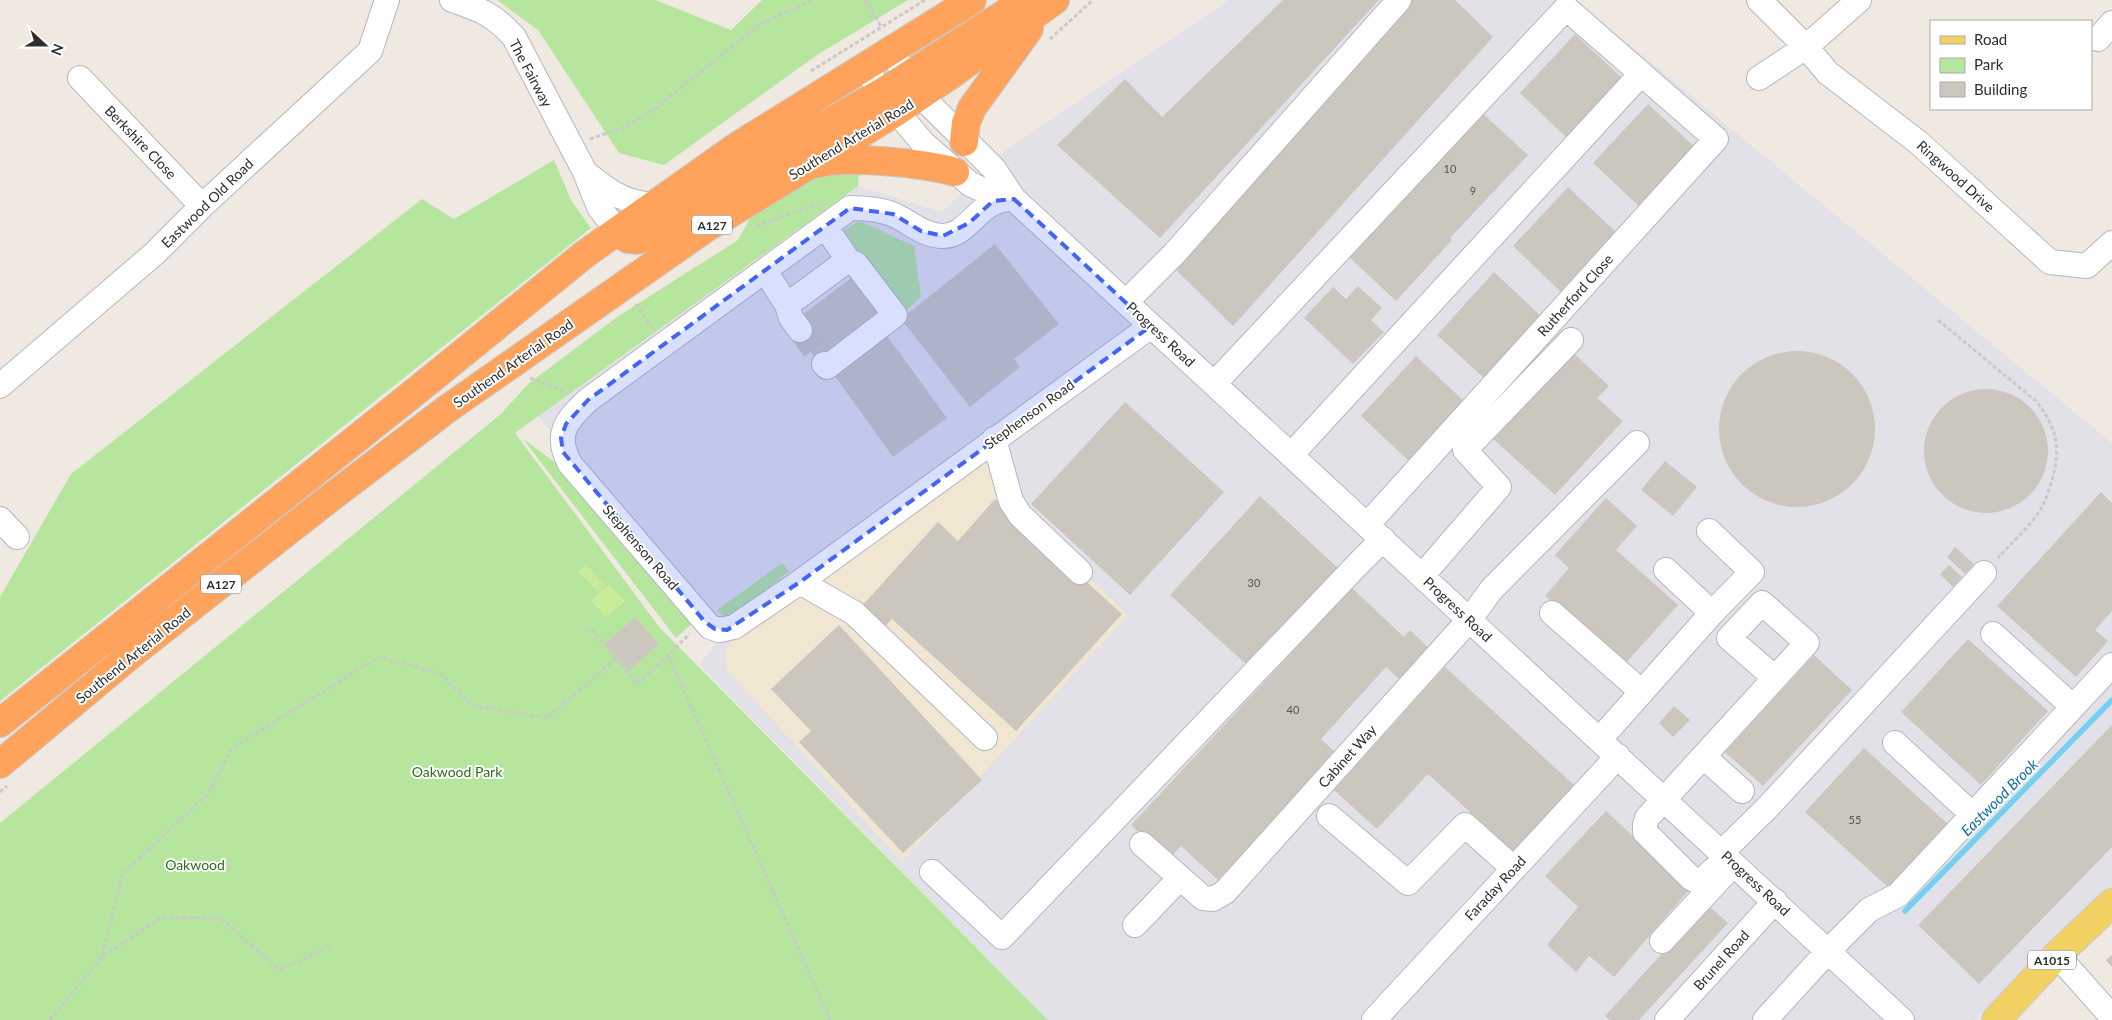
<svg xmlns="http://www.w3.org/2000/svg" width="2112" height="1020" font-family="Lato,sans-serif">
<style>
.industrial{fill:#e3e1e8}
.education{fill:#f0e6d1}
.green{fill:#b6e59e}
.pitch{fill:#c9ec9a}
.lines{fill:none;stroke-linecap:round;stroke-linejoin:round}
.stream{stroke:#75cff0;stroke-width:5.5}
.building{fill:#cbc7bf}
.minor-tunnel{stroke:#c8c4bd;stroke-width:24;stroke-dasharray:24 12;stroke-linecap:butt}
.minor-casing{stroke:#b4b7c1;stroke-width:26}
.major-casing{stroke:#c9c9c9;stroke-width:30}
.highway-casing{stroke:#c9c9c9;stroke-width:30}
.path{stroke:#c9c9c9;stroke-width:3;stroke-dasharray:4 2.5;stroke-linecap:butt}
.minor{stroke:#fff;stroke-width:24}
.major{stroke:#f2d163;stroke-width:28}
.highway{stroke:#ffa35c;stroke-width:28}
.marked{fill:#4264fb;fill-opacity:0.2;stroke:#4264fb;stroke-width:4;stroke-dasharray:10 6;stroke-linejoin:round}
.labels{text-anchor:middle;dominant-baseline:central;stroke-width:4;stroke-linejoin:round;paint-order:stroke}
.number-label{font-size:11px;fill:#555452}
.shield{fill:#fff;stroke:#6d6d6d;stroke-width:1}
.shield-label{font-size:12px;font-weight:bold;fill:#2e2e2e}
.street-label{font-size:14px;fill:#2e2e2e;stroke:#fff}
.park-label{font-size:14px;fill:#2c6e1b;stroke:#fff}
.water-label{font-size:15px;font-style:italic;fill:#0d6fa3;stroke:#fff}
</style>
<rect width="100%" height="100%" fill="#efe9e1"/>
<!-- industrial -->
<path class="industrial" d="M1229 0H1575L2112 443V890L1974 1020H1048L699 665 721 637 538 416 858 186 942 212 1005 151Z"/>
<!-- education -->
<path class="education" d="M991 455 1001 494 1128 615 902 862 727 670 725 651 734 636Z"/>
<!-- green -->
<path class="green" d="M497 0H655L731 30 762 0H908L817 55 664 165 619 153 538 30Z
M554 160 572 202 591 228 0 701V597L71 474 422 199 454 219Z
M859 172 858 186 515 433 660 628 1048 1020H0V823L501 414 528 384 617 317 738 240 753 213 808 175Z
M862 222 914 246 921 297 900 316 841 233 855 223Z
M523 439 592 489 697 619 676 638Z
M782 563 789 571 728 621 717 610Z"/>
<!-- pitch -->
<path class="pitch" d="M586 564 605 585 598 592 578 571Z
M609 584 625 601 606 618 591 600Z"/>
<g class="lines">
<!-- stream -->
<path class="stream" d="M1905 911 2112 700"/>
</g>
<!-- building -->
<path class="building" d="M1283 0H1379L1160 238 1057 145 1125 79 1162 117Z
M1410 0H1455L1493 37 1233 326 1174 268Z
M1575 34 1622 78 1567 138 1520 93Z
M1648 104 1698 150 1643 210 1593 163Z
M1480 111 1528 155 1450 238 1452 240 1396 301 1347 255Z
M1568 187 1618 234 1562 293 1513 246Z
M995 244 1059 324 1014 359 1020 367 970 407 901 319Z
M859 272 890 314 821 366 796 332 797 319Z
M1494 272 1542 317 1485 379 1437 335Z
M1358 286 1382 308 1371 320 1384 332 1353 364 1304 318 1333 287 1346 299Z
M885 333 947 418 893 457 832 372Z
M1570 350 1609 386 1597 398 1623 421 1555 495 1490 436Z
M1719 429a78 78 0 1 1 156 0a78 78 0 1 1-156 0Z
M1416 356 1466 403 1411 463 1361 416Z
M1924 451a62 62 0 1 1 124 0a62 62 0 1 1-124 0Z
M1125 402 1224 492 1130 595 1031 504Z
M1665 461 1697 487 1673 516 1641 490Z
M2101 492 2112 503V611L2095 630 2108 641 2076 677 1997 606Z
M1260 496 1339 569 1249 667 1170 595Z
M1606 498 1637 526 1616 550 1678 605 1623 666 1545 596 1569 568 1555 555Z
M995 499 1122 614 1016 731 892 619 884 628 861 607 938 522 958 541Z
M1955 547 1974 564 1965 574 1947 557Z
M1949 565 1962 577 1953 587 1940 574Z
M1352 588 1404 637 1410 630 1429 648 1400 680 1386 667 1321 739 1336 753 1218 880 1181 846 1168 860 1131 825Z
M635 617 659 644 629 671 605 644Z
M839 625 982 780 903 853 799 742 811 731 771 689Z
M1968 639 2048 711 1981 785 1901 712Z
M1814 655 1852 690 1763 786 1725 752Z
M1445 667 1574 785 1514 852 1428 774 1377 829 1334 790Z
M1674 706 1690 720 1673 737 1659 723Z
M2112 725V847L1979 984 1918 925Z
M1864 748 1949 825 1890 889 1805 812Z
M1606 811 1690 889 1614 977 1589 956 1576 972 1547 945 1578 907 1545 876Z
M1707 904 1728 923 1639 1020H1610L1605 1016Z
M2112 955V967L2106 960Z"/>
<g class="lines">
<!-- minor-tunnel -->
<path class="minor-tunnel" d="M800 330 824 364"/>
<!-- minor casing -->
<g class="minor-casing">
<path id="minor" d="M452 0C481 10 493 14 514 37L585 172 599 207 617 231
M1759 0 1806 47 1828 73 1919 143 2050 262 2087 266 2112 243
M2098 39 2112 23
M890 51 921 96 994 169 1014 199 1902 1020
M865 66 881 93 923 143 970 184 981 189 1012 198
M80 78 202 206
M1759 78 1806 47 1859 0
M586 173C607 190 628 206 656 204
M1014 199C977 197 970 238 941 236 922 235 909 221 892 214 879 209 864 208 850 208L588 400C566 421 554 434 570 464L710 627 719 630 734 627 800 582 1151 326
M765 271 787 305 848 260 825 226
M1126 302 1174 254 1399 0
M787 305 791 318 800 330
M824 364 827 367 895 315 856 264 848 260
M1214 384 1566 8 1716 139 1367 525
M0 386 154 254 202 206 370 51 387 0
M994 439 1011 501 1020 515 1080 572
M1291 455 1641 74
M0 519 17 537
M1666 570 1712 613
M1422 576 1499 487 1465 450 1571 340
M800 582 854 613 985 738
M1552 613 1642 692
M1993 634 2073 707
M1600 739 1712 613 1752 572 1709 531
M1895 743 1973 815
M1704 757 1742 791
M1329 816 1408 883 1465 825 1513 868
M1142 844 1203 898 1213 899 1225 892 1470 619 1491 590 1637 443
M1722 852 1767 808 1984 573
M1728 857 1703 879 1697 881 1691 878 1645 832V825L1647 818 1807 643 1762 603 1729 638 1775 678
M932 872 1002 937 1361 561 1383 539
M1135 925 1180 878
M1662 941 1725 873
M2057 955 2112 1017
M1374 1020 1618 756
M1667 1020 1775 901
M1765 1020 1829 950 1869 910 1898 895 2112 665"/>
</g>
<!-- major casing -->
<g class="major-casing">
<path id="major" d="M1996 1020 2057 955 2112 903"/>
</g>
<!-- highway casing -->
<g class="highway-casing">
<path id="highway" d="M964 142 966 123 972 108 1029 29
M815 164C844 155 924 163 955 172
M617 231 628 239 635 240 641 239 654 234 711 194 775 154 881 93 1026 0
M0 723 410 396 585 254 736 147 972 0
M0 764 133 653 321 505 447 409 706 228 896 112 949 76 1055 0"/>
</g>
<!-- path -->
<path class="path" d="M865 0 881 26
M1050 39 1093 0
M811 71 925 0
M590 139 625 127 649 113 762 23 813 0
M756 226 820 203
M636 304 652 328
M1938 320 2036 401C2057 427 2061 448 2052 480 2049 489 2046 500 2041 509 2030 527 2012 542 1998 558
M530 378 567 392
M585 629 592 630 637 684 690 634
M668 655 830 1020
M0 792 7 786
M103 956 162 917 220 918 280 970 332 945
M50 1020 102 957 123 873 208 794 232 748 379 657 441 674 471 705 547 718 616 659"/>
<!-- minor -->
<use href="#minor" class="minor"/>
<!-- major -->
<use href="#major" class="major"/>
<!-- highway -->
<use href="#highway" class="highway"/>
</g>
<!-- marked area -->
<path class="marked" d="M1014 199 1151 326 800 582 727 630 715 629 705 622 563 452 561 438 566 424 588 400 850 208 893 214 921 231 943 236 969 223 993 201Z"/>
<g class="labels">
<!-- number labels -->
<g class="number-label">
<text x="1450" y="168">10</text>
<text x="1473" y="190">9</text>
<text x="1254" y="582">30</text>
<text x="1293" y="709">40</text>
<text x="1855" y="819">55</text>
</g>
<!-- shield labels -->
<g class="shield">
<rect x="692" y="215.5" width="40" height="19" rx="4"/>
<rect x="201" y="574.5" width="40" height="19" rx="4"/>
<rect x="2028" y="950.5" width="48" height="19" rx="4"/>
</g>
<g class="shield-label">
<text x="712" y="225">A127</text>
<text x="221" y="584">A127</text>
<text x="2052" y="960">A1015</text>
</g>
<!-- street labels -->
<g class="street-label">
<text transform="translate(531 73) rotate(62)">The Fairway</text>
<text transform="translate(851 139) rotate(-31)">Southend Arterial Road</text>
<text transform="translate(141 142) rotate(46)">Berkshire Close</text>
<text transform="translate(1956 176) rotate(42)">Ringwood Drive</text>
<text transform="translate(207 203) rotate(-44)">Eastwood Old Road</text>
<text transform="translate(1575 295) rotate(-48)">Rutherford Close</text>
<text transform="translate(1161 334) rotate(43)">Progress Road</text>
<text transform="translate(513 363) rotate(-35)">Southend Arterial Road</text>
<text transform="translate(1029 414) rotate(-36)">Stephenson Road</text>
<text transform="translate(641 547) rotate(49)">Stephenson Road</text>
<text transform="translate(1458 609) rotate(43)">Progress Road</text>
<text transform="translate(133 655) rotate(-39)">Southend Arterial Road</text>
<text transform="translate(1347 756) rotate(-48)">Cabinet Way</text>
<text transform="translate(1756 883) rotate(43)">Progress Road</text>
<text transform="translate(1495 888) rotate(-47)">Faraday Road</text>
<text transform="translate(1721 960) rotate(-48)">Brunel Road</text>
</g>
<!-- park labels -->
<g class="park-label">
<text x="457" y="771">Oakwood Park</text>
<text x="195" y="864">Oakwood</text>
</g>
<!-- water labels -->
<g class="water-label">
<text transform="translate(1999 797) rotate(-45)">Eastwood Brook</text>
</g>
</g>
<!-- legend -->
<rect x="1930" y="20" width="162" height="90" fill="#ffffff" stroke="#ababab"/>
<rect x="1940" y="36" width="25" height="8" fill="#f2d163" stroke="#ababab"/>
<text x="1974" y="45" font-size="15" fill="#2e2e2e">Road</text>
<rect x="1940" y="58" width="25" height="15" fill="#b6e59e" stroke="#ababab"/>
<text x="1974" y="70" font-size="15" fill="#2e2e2e">Park</text>
<rect x="1940" y="82" width="25" height="15" fill="#cbc7bf" stroke="#ababab"/>
<text x="1974" y="95" font-size="15" fill="#2e2e2e">Building</text>
<!-- north arrow -->
<g transform="translate(45 45) rotate(111)" stroke="#ffffff" stroke-width="4" paint-order="stroke">
<path d="M0-4L9 19L0 12L-9 19Z" fill="#2e2e2e"/>
<text y="-8" font-size="14" font-weight="bold" text-anchor="middle" fill="#2e2e2e">N</text>
</g>
</svg>
